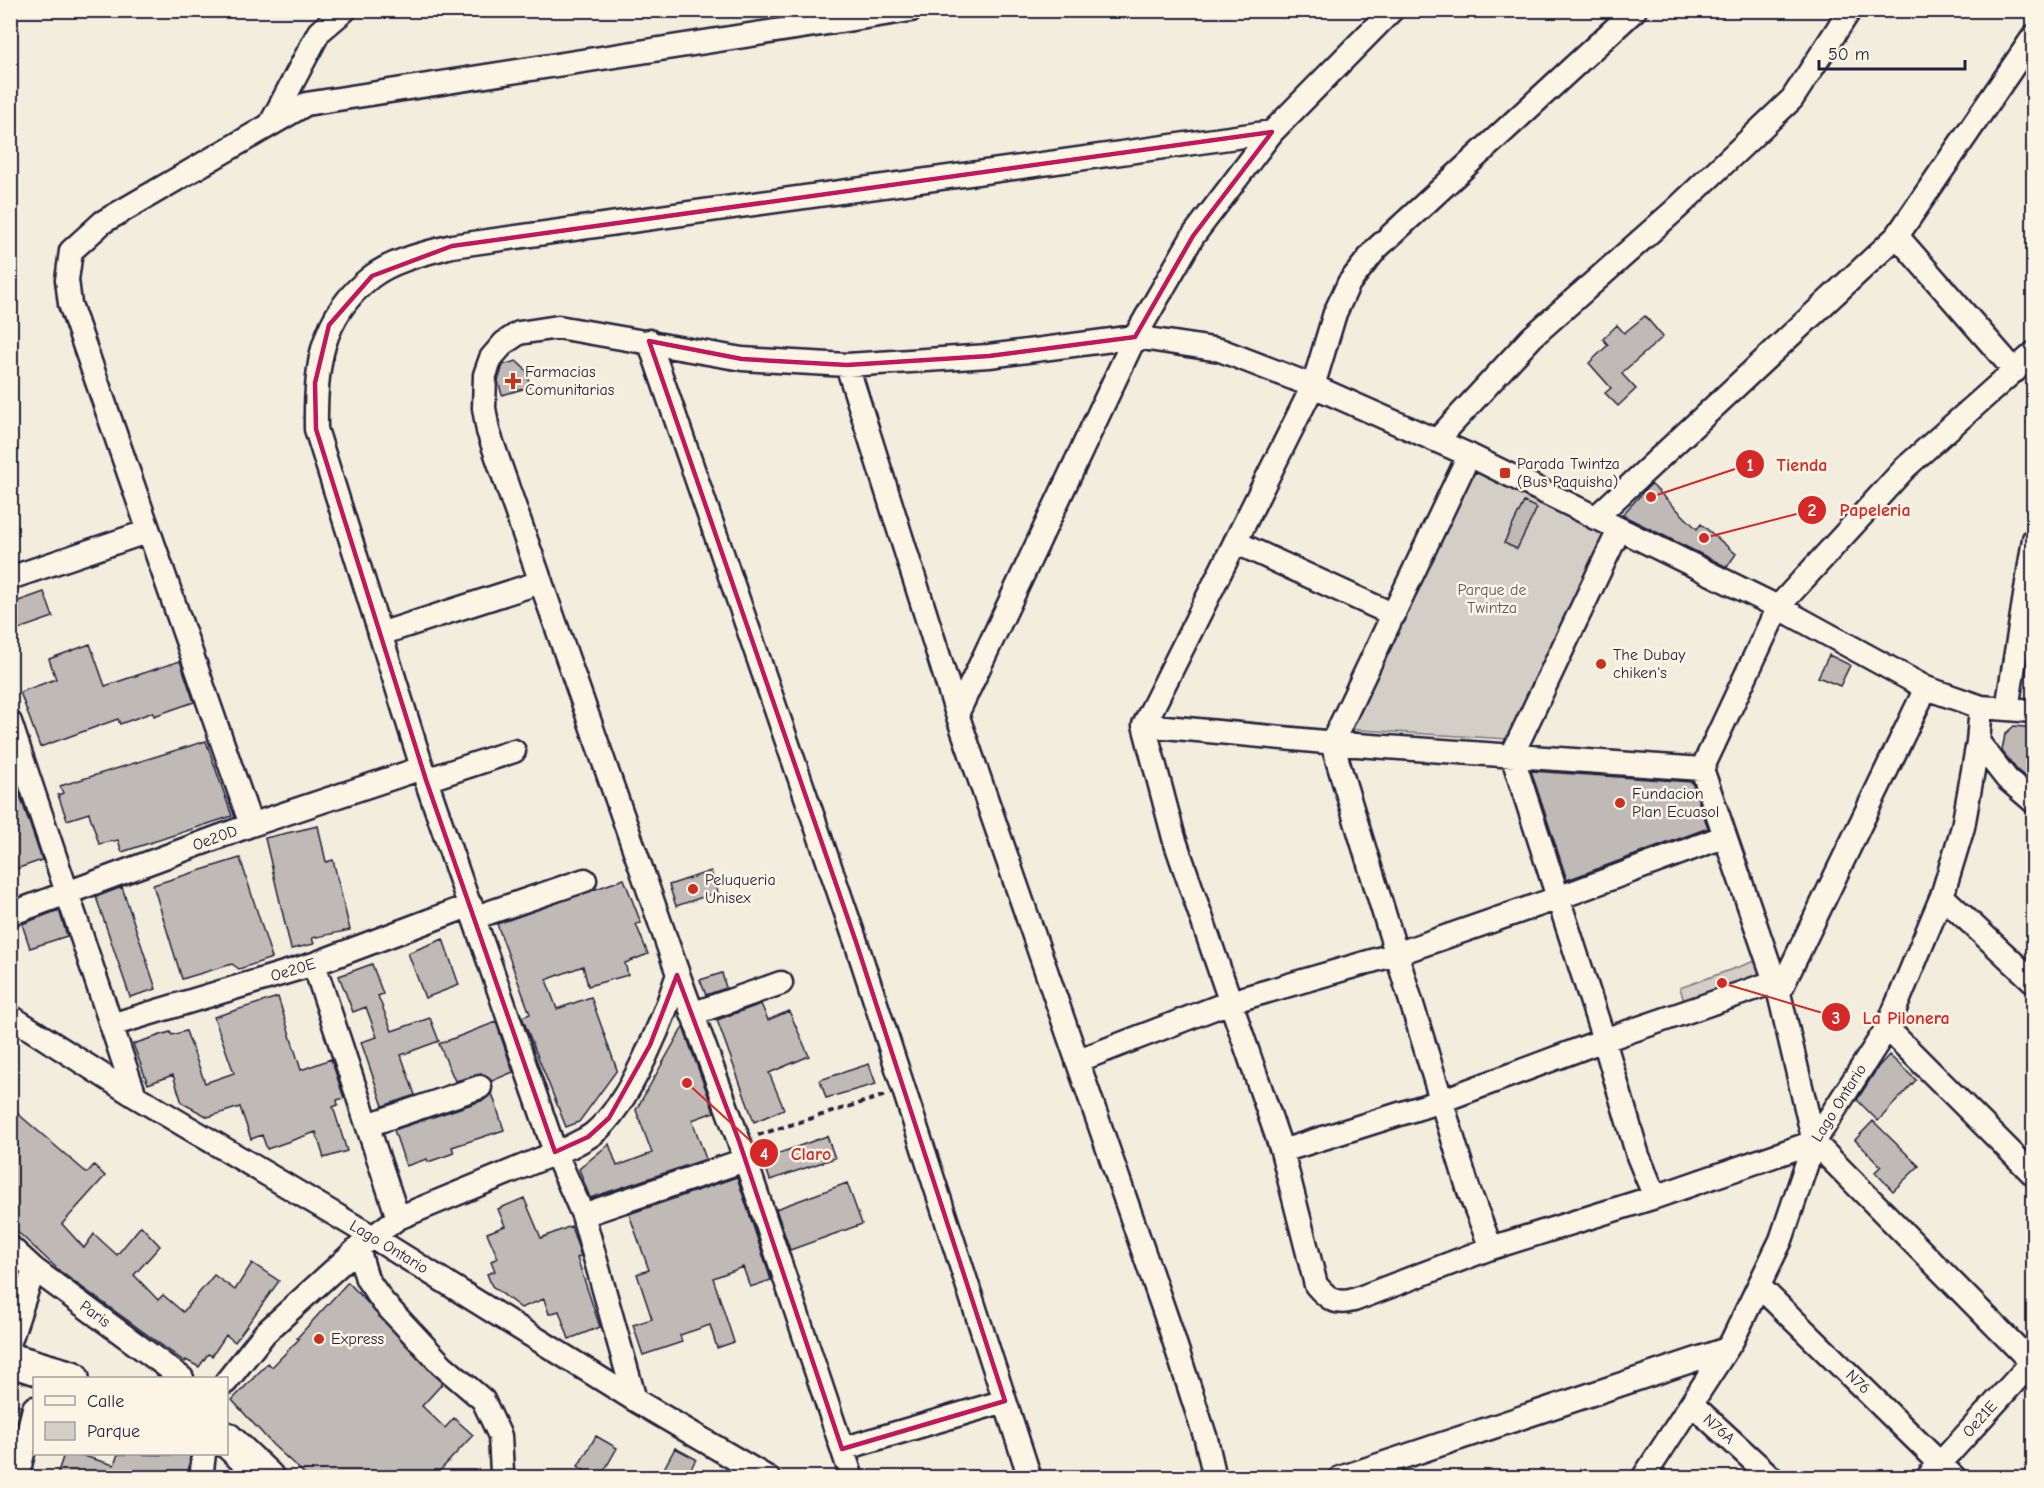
<svg xmlns="http://www.w3.org/2000/svg" width="2044" height="1488" font-family="'Comic Neue',sans-serif">
<style>
.green{fill:#d4cfc6;stroke:#7b7880;stroke-width:1.5}
.building{fill:#bfbab6;stroke:#22223b;stroke-width:1.5}
.lines{fill:none;stroke-linecap:round;stroke-linejoin:round}
.street-casing{stroke:#22223b;stroke-width:27}
.secondary-casing{stroke:#22223b;stroke-width:38}
.path{stroke:#22223b;stroke-width:4;stroke-dasharray:6 4.5;stroke-linecap:butt}
.street{stroke:#fcf5e5;stroke-width:22}
.secondary{stroke:#fcf5e5;stroke-width:33}
.marked{fill:none;stroke:#c2185b;stroke-width:4.5;stroke-linejoin:round}
.poi-dot{fill:#c8321e;stroke:#fcf5e5;stroke-width:2}
.labels{text-anchor:middle;dominant-baseline:central;stroke-width:5;stroke-linejoin:round;paint-order:stroke}
.poi-label{font-size:16px;fill:#22223b;stroke:#fcf5e5;text-anchor:start}
.park-label{font-size:16px;fill:#575665;stroke:#fcf5e5}
.street-label{font-size:16px;fill:#22223b;stroke:#fcf5e5}
.leader{fill:none;stroke:#d62828;stroke-width:2}
.callout-dot{fill:#d62828;stroke:#fcf5e5;stroke-width:2}
.mark-label{font-size:18px;text-anchor:middle;font-weight:bold;fill:#fff}
.callout-label{font-size:18px;text-anchor:middle;font-weight:bold;fill:#d62828;stroke:#fcf5e5;stroke-width:5;stroke-linejoin:round;paint-order:stroke}
</style>
<rect width="100%" height="100%" fill="#f3edde"/>
<filter id="ink" filterUnits="userSpaceOnUse"><feTurbulence type="fractalNoise" baseFrequency=".0167" numOctaves="2"/><feDisplacementMap in="SourceGraphic" scale="12" xChannelSelector="R" yChannelSelector="G"/><feConvolveMatrix kernelMatrix="1 2 1 2 8 2 1 2 1" color-interpolation-filters="sRGB"/></filter>
<g filter="url(#ink)">
<!-- green -->
<path class="green" d="M1471 470 1606 535 1508 739 1346 729Z
M1755 961 1766 978 1685 1005 1680 988Z"/>
<!-- building -->
<path class="building" d="M1645 316 1663 337 1625 370 1622 374 1636 389 1618 406 1605 393 1611 388 1589 363 1608 345 1603 339 1617 325 1624 333Z
M516 361 526 370 530 387 502 395 498 381 503 365Z
M1651 484 1697 529 1701 524 1736 554 1727 567 1622 515Z
M1524 502 1537 508 1517 549 1504 543Z
M44 592 53 617 10 632V604Z
M90 644 105 686 180 661 194 702 154 716 153 712 120 724 118 719 40 747 20 692 56 679 49 659Z
M1829 655 1850 665 1840 686 1818 677Z
M2014 726 2034 728V784L2017 770 2002 751 2005 734Z
M206 741 232 816 122 852 118 840 99 844 89 813 67 820 58 795 63 793 60 786Z
M1531 771 1692 782 1708 828 1567 880Z
M15 781 42 860 16 869 15 865 10 866V783Z
M318 826 326 862 333 860 350 930 312 938 314 944 291 949 265 838Z
M240 858 272 958 239 969 232 964 182 979 153 885Z
M711 871 718 892 676 906 669 885Z
M624 879 641 923 636 924 648 954 625 963 628 975 588 986 583 966 546 980 557 1009 591 997 617 1070 579 1122 566 1127 522 1017 530 1014 497 924Z
M122 887 156 989 130 997 96 897Z
M59 910 67 936 30 948 22 924Z
M443 939 459 985 425 998 408 953Z
M372 964 383 994 378 996 392 1031 430 1018 439 1041 401 1055 415 1095 383 1106 361 1042 377 1037 366 1007 353 1012 339 976Z
M722 973 726 988 706 995 700 980Z
M278 997 301 1070 331 1059 344 1098 337 1100 338 1105 333 1107 347 1151 324 1158 316 1132 267 1149 262 1135 251 1139 240 1107 208 1117 182 1103 173 1075 148 1084 133 1044 170 1032 172 1035 186 1031 205 1083 234 1073 214 1017Z
M761 1004 768 1020 789 1011 809 1056 769 1073 784 1109 754 1122 717 1020Z
M496 1022 513 1072 492 1081 482 1074 455 1081 439 1044Z
M683 1027 714 1112 692 1120 706 1159 590 1198 579 1169 609 1144 617 1166 652 1153 636 1110Z
M1889 1055 1916 1080 1878 1121 1857 1100 1878 1067Z
M869 1064 876 1084 826 1098 820 1080Z
M492 1093 504 1130 452 1147 454 1153 428 1162 427 1159 406 1166 394 1130 484 1100Z
M10 1107 87 1173 94 1165 105 1176 62 1224 84 1248 94 1234 117 1255 141 1226 160 1246 134 1275 158 1300 163 1295 183 1312 214 1275 235 1290 252 1263 279 1281 235 1342 226 1335 212 1356 208 1354 199 1367 186 1360 185 1362 61 1272 10 1225Z
M1873 1121 1919 1166 1893 1191 1875 1172 1881 1166 1855 1140Z
M827 1136 835 1158 770 1180 763 1159Z
M737 1177 771 1280 750 1287 743 1267 713 1278 734 1342 717 1348 710 1325 680 1335 682 1342 643 1355 633 1325 652 1319 637 1274 649 1270 629 1214Z
M847 1183 862 1224 790 1250 776 1209Z
M524 1198 541 1238 571 1226 581 1256 577 1258 600 1327 569 1339 559 1311 549 1314 544 1299 521 1308 492 1286 487 1274 495 1271 491 1261 498 1258 487 1233 505 1226 498 1209Z
M348 1282 443 1383 422 1406 445 1428 454 1418 473 1435 433 1478H309L273 1445 232 1400 268 1363 272 1367 299 1339 297 1338Z
M10 1403 21 1406 14 1432 10 1431Z
M596 1436 617 1448 600 1478H580L584 1470 578 1466Z
M675 1448 696 1459 686 1478H659Z
M64 1454H77L114 1465 118 1454 190 1455 188 1478H56Z"/>
<g class="lines">
<!-- street casing -->
<g class="street-casing">
<path id="street" d="M1635 10 1376 249 1349 283 1335 313 1313 386 1144 725 1174 838 1282 1151 1316 1285C1328 1299 1336 1305 1354 1300L1491 1248 1655 1197 1814 1142
M270 125 319 32 345 10
M1897 236 2015 371
M649 341 856 942 1030 1478
M2034 353 1906 467 1778 607 1702 769 1779 993 1814 1142 2034 1365
M847 365 957 714 1170 1328 1206 1439 1215 1478
M1437 440 1532 337 1675 210 1792 99 1850 10
M1469 455 1332 743 1469 1191 1491 1248
M1595 518 1897 236 2034 36
M1619 530 1512 755 1604 1040 1638 1156 1655 1197
M1235 542 1394 615
M10 578 149 531
M380 634 541 582
M2007 709 2034 539
M957 714 1135 337 1193 236 1272 132 1392 10
M10 722 135 1096
M1144 725 1357 745 1702 769
M1978 742 2007 779 2034 802
M426 780 514 751
M251 825 70 304 67 280 71 251 103 222 306 104 911 10
M1942 896 2034 982
M10 914 251 825 422 768
M476 917 585 880
M314 964 398 1218
M678 974 739 1141 852 1478
M1779 993 1926 688
M692 1014 781 983
M10 1016 135 1096 373 1237 635 1400 768 1478
M111 1025 314 964 471 905
M1887 1028 2034 1175
M1077 1061 1230 1002 1396 954 1558 898 1723 837
M368 1125 480 1087
M1282 1151 1441 1101 1604 1040 1774 982
M583 1215 745 1160
M10 1247 34 1269 182 1378
M358 1248 367 1279 383 1302 442 1365 483 1400 500 1436 502 1472 505 1478
M1760 1287 1955 1478
M10 1341 34 1269
M226 1382 265 1333 358 1248 398 1218 570 1147C578 1142 587 1139 594 1133 630 1104 664 1018 678 974L488 431 484 408 485 375 491 358 504 343 519 333 558 327 742 359 847 365 989 356 1135 337 1220 350 1313 386 1469 455 1778 607 1926 688 1981 707 2034 711
M635 1400 583 1215 555 1152 426 780 316 429C315 368 320 317 371 277 393 260 426 253 452 246L1272 132
M1693 1405 1772 1478
M842 1449 1005 1401
M17 1478 34 1408
M201 1478 204 1454
M1340 1478 1727 1349
M1643 1478 1732 1341 1781 1240 1814 1142 1887 1028 1942 896 1963 827 1978 742 1981 707
M1927 1478 2034 1360"/>
</g>
<!-- secondary casing -->
<g class="secondary-casing">
<path id="secondary" d="M10 1360 72 1378
M226 1439 267 1478"/>
</g>
<!-- path -->
<path class="path" d="M758 1135 886 1095"/>
<!-- street -->
<use href="#street" class="street"/>
<!-- secondary -->
<use href="#secondary" class="secondary"/>
</g>
</g>
<!-- marked area -->
<path class="marked" d="M1272 132 1193 236 1135 337 989 356 847 365 742 359 649 341 856 942 1005 1401 842 1449 739 1141 677 975 650 1045 609 1118 588 1137 555 1152 426 780 316 429 315 383 329 325 372 276 452 246Z"/>
<!-- markers -->
<g class="poi-dot">
<path d="M510 372h6v6h6v6h-6v6h-6v-6h-6v-6h6z"/>
<rect x="1499" y="467" width="12" height="12" rx="3"/>
<circle cx="1601" cy="664" r="6"/>
<circle cx="1620" cy="803" r="6"/>
<circle cx="693" cy="889" r="6"/>
<circle cx="319" cy="1339" r="6"/>
</g>
<g class="labels">
<!-- poi labels -->
<g class="poi-label">
<text x="525" y="372">Farmacias<tspan x="525" dy="18">Comunitarias</tspan></text>
<text x="1517" y="464">Parada Twintza<tspan x="1517" dy="18">(Bus Paquisha)</tspan></text>
<text x="1613" y="655">The Dubay<tspan x="1613" dy="18">chiken's</tspan></text>
<text x="1632" y="794">Fundacion<tspan x="1632" dy="18">Plan Ecuasol</tspan></text>
<text x="705" y="880">Peluqueria<tspan x="705" dy="18">Unisex</tspan></text>
<text x="331" y="1339">Express</text>
</g>
<!-- park labels -->
<g class="park-label">
<text x="1492" y="590">Parque de<tspan x="1492" dy="18">Twintza</tspan></text>
</g>
<!-- street labels -->
<g class="street-label">
<text transform="translate(215 838) rotate(-20)">Oe20D</text>
<text transform="translate(293 970) rotate(-17)">Oe20E</text>
<text transform="translate(1839 1103) rotate(-58)">Lago Ontario</text>
<text transform="translate(389 1247) rotate(31)">Lago Ontario</text>
<text transform="translate(95 1314) rotate(36)">Paris</text>
<text transform="translate(1858 1382) rotate(44)">N76</text>
<text transform="translate(1980 1419) rotate(-48)">Oe21E</text>
<text transform="translate(1719 1429) rotate(42)">N76A</text>
</g>
</g>
<!-- callouts -->
<path class="leader" d="M1651 497L1750 464M1704 538L1812 510M1722 983L1836 1017M687 1083L764 1153"/>
<g class="callout-dot">
<circle cx="1651" cy="497" r="6"/>
<circle cx="1704" cy="538" r="6"/>
<circle cx="1722" cy="983" r="6"/>
<circle cx="687" cy="1083" r="6"/>
<circle cx="1750" cy="464" r="15"/>
<circle cx="1812" cy="510" r="15"/>
<circle cx="1836" cy="1017" r="15"/>
<circle cx="764" cy="1153" r="15"/>
</g>
<g class="mark-label">
<text x="1750" y="471">1</text>
<text x="1812" y="516">2</text>
<text x="1836" y="1024">3</text>
<text x="764" y="1160">4</text>
</g>
<g class="callout-label">
<text x="1802" y="471">Tienda</text>
<text x="1875" y="516">Papeleria</text>
<text x="1906" y="1024">La Pilonera</text>
<text x="811" y="1160">Claro</text>
</g>
<!-- margin -->
<rect width="2044" height="1488" fill="none" stroke="#fcf5e5" stroke-width="36"/>
<rect x="18" y="18" width="2008" height="1452" fill="none" stroke="#22223b" stroke-width="2" filter="url(#ink)"/>
<!-- legend -->
<rect x="33" y="1377" width="195" height="78" fill="#fcf5e5" stroke="#a5a1a1" stroke-width="1.5"/>
<rect x="45" y="1396" width="30" height="9" fill="#fcf5e5" stroke="#a5a1a1" stroke-width="1.5"/>
<text x="87" y="1407" font-size="18" fill="#22223b">Calle</text>
<rect x="45" y="1422" width="30" height="18" fill="#d4cfc6" stroke="#a5a1a1" stroke-width="1.5"/>
<text x="87" y="1437" font-size="18" fill="#22223b">Parque</text>
<!-- scale -->
<path d="M1819 60v9h146v-9" fill="none" stroke="#22223b" stroke-width="3"/>
<text x="1828" y="60" font-size="18" fill="#22223b" stroke="#fcf5e5" stroke-width="4.5" paint-order="stroke">50 m</text>
</svg>
